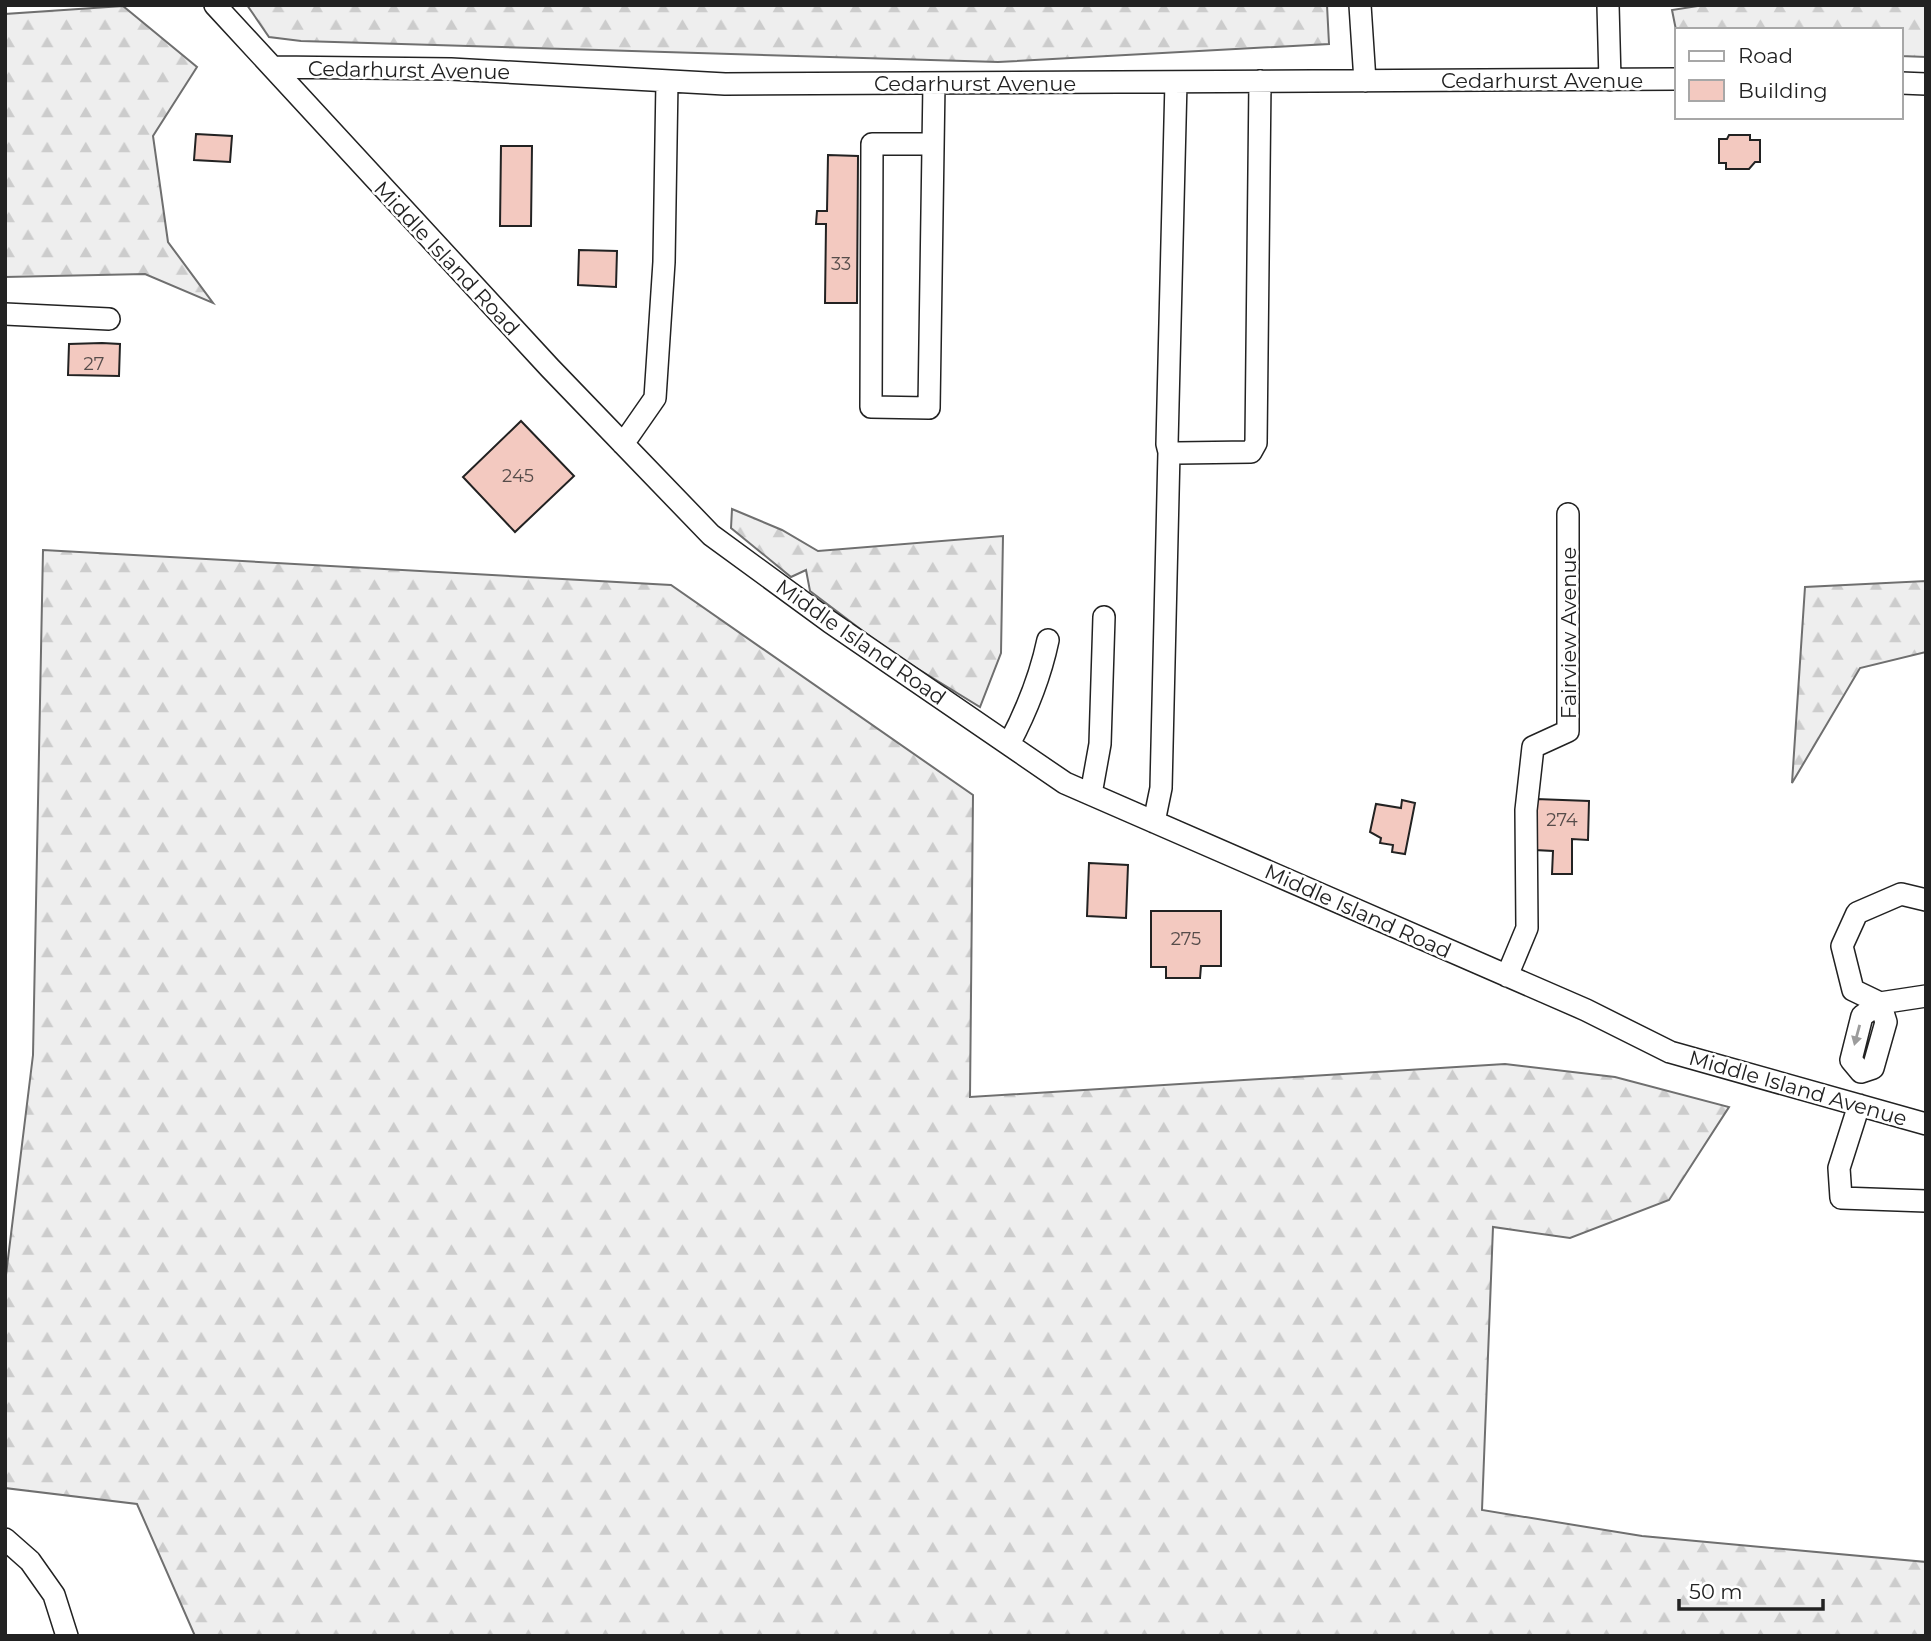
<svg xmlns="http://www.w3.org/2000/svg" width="1931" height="1641" font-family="Montserrat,sans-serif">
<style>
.forest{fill:url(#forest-firs);stroke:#6f6f6f;stroke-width:2}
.building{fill:#f3c9c0;stroke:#222;stroke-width:2}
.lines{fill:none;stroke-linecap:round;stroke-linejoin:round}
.minor-casing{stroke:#222;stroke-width:24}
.minor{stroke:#fff;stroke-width:21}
.oneway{fill:#9c9c9c}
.labels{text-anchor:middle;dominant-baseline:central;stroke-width:5;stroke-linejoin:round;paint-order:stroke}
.number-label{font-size:18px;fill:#564c4a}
.street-label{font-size:21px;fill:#222;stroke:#fff}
</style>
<defs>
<pattern id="forest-firs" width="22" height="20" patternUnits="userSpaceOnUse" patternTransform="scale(1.75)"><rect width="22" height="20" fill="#eee"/><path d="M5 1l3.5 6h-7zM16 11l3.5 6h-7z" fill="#ccc"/></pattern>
</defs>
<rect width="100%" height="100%" fill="#fff"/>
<!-- forest -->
<path class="forest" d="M247 5H1327L1329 44 998 62 301 41 269 37Z
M1704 5H1926V57L1901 56V30H1677V35L1672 10Z
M123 6 197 67 153 136 168 242 213 303 145 274 5 277V14Z
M732 509 782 530 818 551 1003 536 1001 653 980 707 892 653 810 591 806 570 791 577 731 528Z
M43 550 671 585 973 795 970 1097 1505 1064 1615 1077 1729 1107 1669 1200 1570 1238 1493 1227 1482 1510 1642 1536 1926 1562V1636H195L137 1504 5 1488V1283L33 1055Z
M1926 581V652L1860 668 1792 783 1805 587Z"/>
<!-- building -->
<path class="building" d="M196 134 232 136 230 162 194 160Z
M1729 135H1750V140H1760V162H1755L1749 169H1726V163H1719V139H1727Z
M501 146H532L531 226H500Z
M828 155 858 156 857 303H825L826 224H816L817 211H827Z
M579 250 617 251 616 287 578 285Z
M102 343 120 344 119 376 68 375 69 344Z
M521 421 574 476 515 532 463 477Z
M1536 799 1589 801 1588 840 1572 839V874H1552L1553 851 1535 850Z
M1402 800 1415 803 1405 854 1392 852 1393 845 1380 843 1381 838 1370 832 1376 804 1401 808Z
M1089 863 1128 865 1126 918 1087 916Z
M1151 911H1221V966H1201L1200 978H1166V967H1151Z"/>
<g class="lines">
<!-- minor casing -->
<g class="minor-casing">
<path id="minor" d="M215 5 550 368 711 535 830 622 1065 783 1586 1010 1670 1052 1926 1124
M1360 5 1365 81
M1608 5 1610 80
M274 67 451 69 725 84 1677 79
M1176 82 1167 444 1169 452 1177 453 1251 452 1256 443 1260 81
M1901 83 1926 84
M932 144H872L871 407 929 408 934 83
M5 314 109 319
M623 444 655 398 664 262 667 81
M1009 744C1027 710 1040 678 1048 640
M1091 794 1100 744 1104 617
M1154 822 1161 788 1169 452
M1507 976 1527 928 1526 810 1533 747 1568 731V514
M1861 1072 1873 1068 1886 1022 1880 1003 1853 990 1842 946 1857 913 1901 894 1926 900
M1861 1072 1851 1060 1862 1016 1880 1003 1926 996
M1859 1105 1839 1168 1841 1198 1926 1201
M5 1539 30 1561 54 1595 67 1636"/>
</g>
<!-- minor -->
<use href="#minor" class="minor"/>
</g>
<!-- one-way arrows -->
<defs><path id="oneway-solid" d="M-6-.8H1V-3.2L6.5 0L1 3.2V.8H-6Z" transform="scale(1.75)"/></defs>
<use class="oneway" href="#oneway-solid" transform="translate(1857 1035) rotate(105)"/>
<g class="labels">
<!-- number labels -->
<g class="number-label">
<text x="841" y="264">33</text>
<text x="94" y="364">27</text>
<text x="518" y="476">245</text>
<text x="1562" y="820">274</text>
<text x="1186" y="939">275</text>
</g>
<!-- street labels -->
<g class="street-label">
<text transform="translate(409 70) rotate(1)">Cedarhurst Avenue</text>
<text x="1542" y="80">Cedarhurst Avenue</text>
<text x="975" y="83">Cedarhurst Avenue</text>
<text transform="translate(447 258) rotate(47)">Middle Island Road</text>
<text transform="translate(1568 633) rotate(-90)">Fairview Avenue</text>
<text transform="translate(861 642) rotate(35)">Middle Island Road</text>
<text transform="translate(1358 911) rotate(24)">Middle Island Road</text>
<text transform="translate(1798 1088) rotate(16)">Middle Island Avenue</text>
</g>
</g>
<!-- border -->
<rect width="1931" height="1641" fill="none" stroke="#222222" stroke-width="14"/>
<!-- legend -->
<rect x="1675" y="28" width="228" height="91" fill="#ffffff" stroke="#a7a7a7" stroke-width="2"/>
<rect x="1689" y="51" width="35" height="10" fill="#ffffff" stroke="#a7a7a7" stroke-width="2"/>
<text x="1738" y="63" font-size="21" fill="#222222">Road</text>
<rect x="1689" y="80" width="35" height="21" fill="#f3c9c0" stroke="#a7a7a7" stroke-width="2"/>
<text x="1738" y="98" font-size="21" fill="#222222">Building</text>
<!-- scale -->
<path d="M1679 1599v10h144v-10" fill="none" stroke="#222222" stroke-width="3.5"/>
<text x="1689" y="1599" font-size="21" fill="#222222" stroke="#ffffff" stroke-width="5" paint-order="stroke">50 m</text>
</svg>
